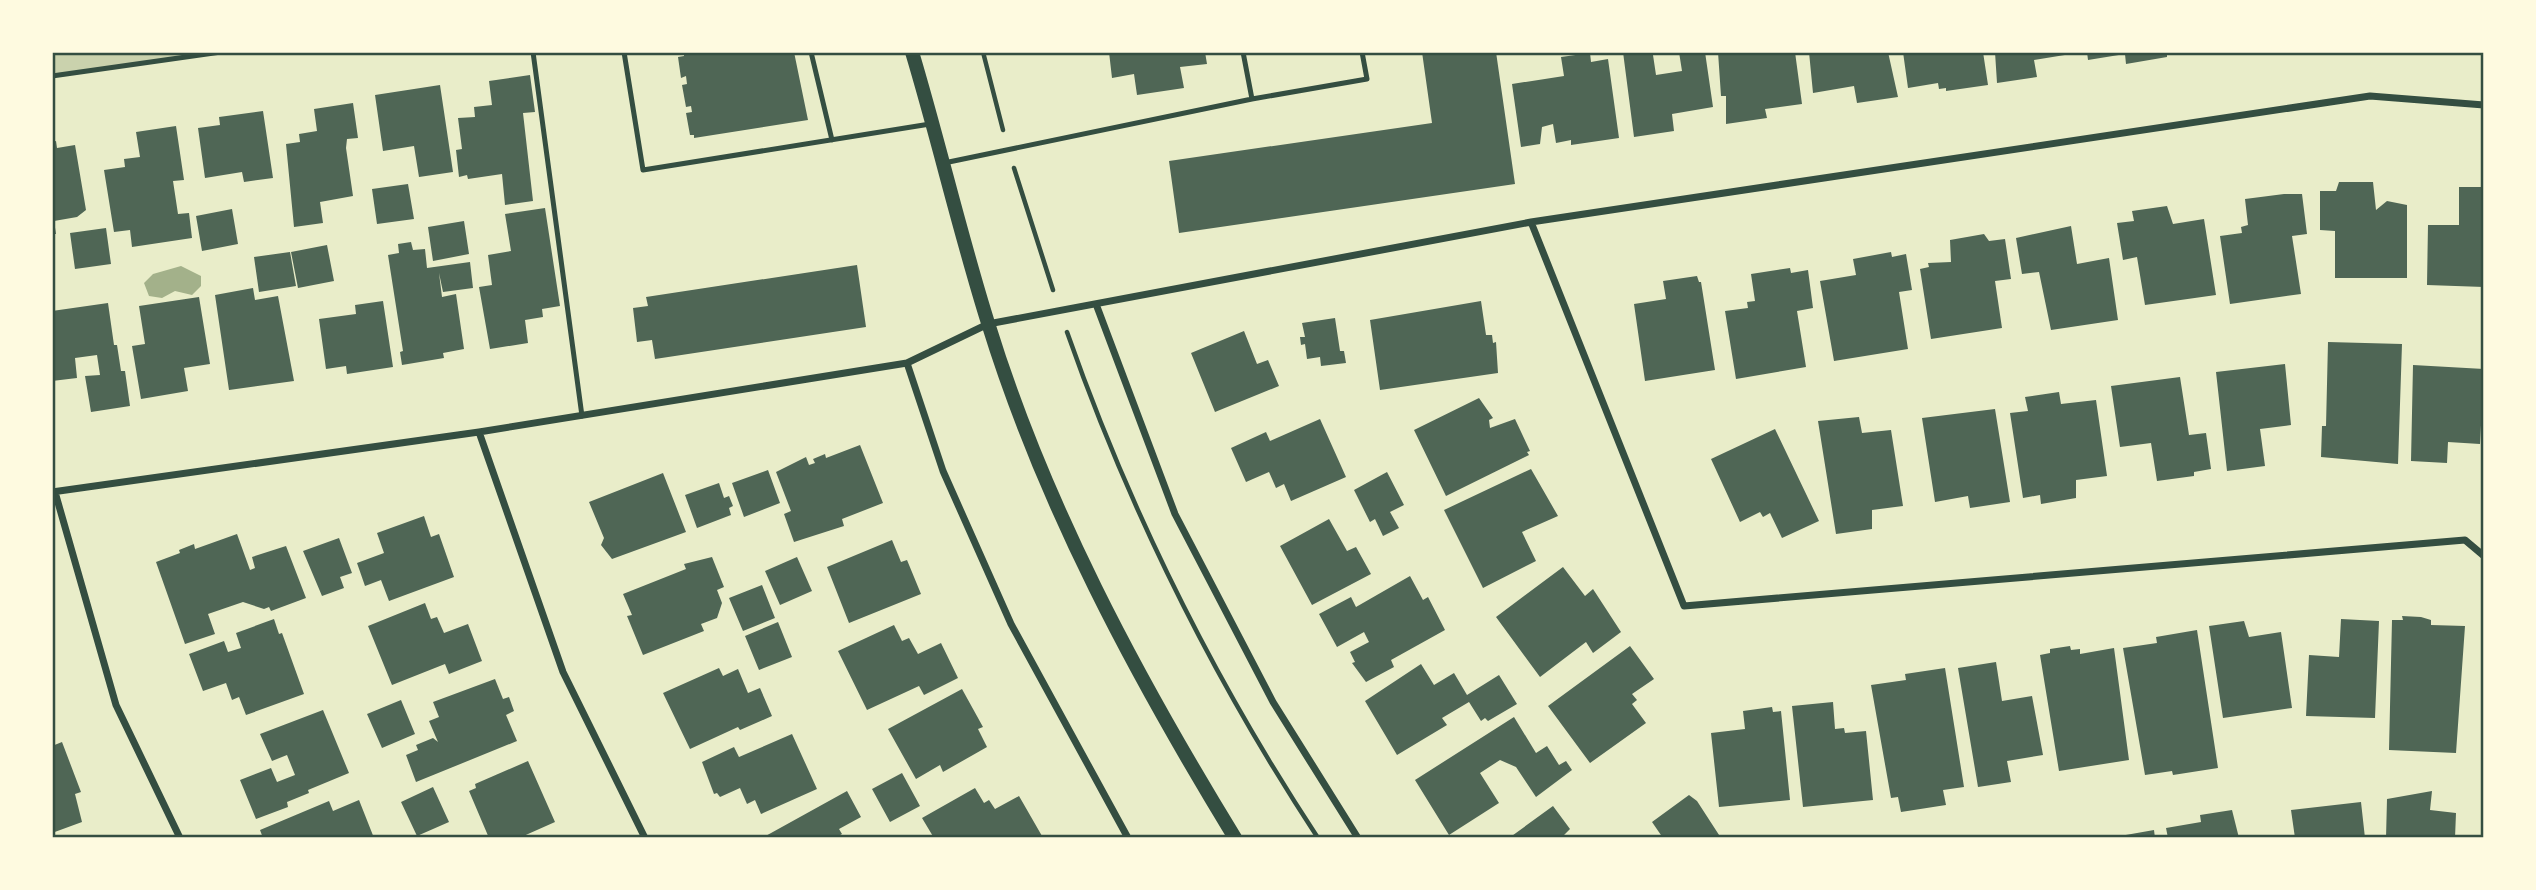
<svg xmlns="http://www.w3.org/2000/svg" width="2536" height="890" font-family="'DM Sans',sans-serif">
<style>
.green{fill:#cad2ad}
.water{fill:#a3b18a}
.building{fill:#4f6655}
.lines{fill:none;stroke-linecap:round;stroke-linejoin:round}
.path{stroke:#344e41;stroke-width:4.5}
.service{stroke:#344e41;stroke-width:5}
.minor{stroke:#344e41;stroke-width:7}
.secondary{stroke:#344e41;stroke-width:14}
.neatline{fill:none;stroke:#344e41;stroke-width:2.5}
</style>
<rect width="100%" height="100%" fill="#e9edc9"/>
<!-- green -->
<path class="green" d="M53 52 221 53 53 76Z"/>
<!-- water -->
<path class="water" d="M181 266 201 276V286L192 295 175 291 162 298 149 296 144 283 153 274Z"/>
<!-- building -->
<path class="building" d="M684 52H794L808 120 694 138V135H690L686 113 692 112 691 106 686 107 682 85 687 84 686 76 681 78 678 57 684 56Z
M1109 52H1205L1207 64 1180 67 1184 88 1137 95 1134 74 1112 78Z
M1422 52H1496L1515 184 1179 233 1169 161 1432 123Z
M1623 52H1658L1653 55 1656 75 1682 71 1679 52H1705L1713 107 1672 114 1674 131 1634 137Z
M1718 52H1795L1802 104 1765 109 1767 118 1726 124V96H1721Z
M1809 52H1888L1898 97 1857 103 1854 86 1813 93Z
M1903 52H1983L1988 85 1946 91V88L1939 89 1938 83 1908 88Z
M1995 52H2071V54L2034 60 2037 77 1997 83Z
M2087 52H2167V57L2126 64 2125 54 2088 60Z
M1590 53 1591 62 1608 59 1619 138 1571 145V140L1556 143 1553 124 1542 127 1540 144 1521 147 1512 84 1564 76 1561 57Z
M530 75 535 112 523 113 533 201 505 205 502 174 468 179 467 175 459 177 456 150 462 149 458 118 475 117 474 107 492 105 489 81Z
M440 85 453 172 419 177 414 146 383 151 375 95Z
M353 103 358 138 347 139 346 148 353 196 320 202 323 223 294 227 286 144 300 142 299 134 317 131 314 109Z
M263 111 273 178 244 182 242 172 205 178 198 128 220 125 219 117Z
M176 126 184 180 173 181 178 214 189 213 192 238 132 247 130 230 114 232 104 170 125 167 124 159 140 157 136 132Z
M56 141 57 148 75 145 86 210 77 217 54 221 56 234H52V142Z
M2339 182H2373L2376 210 2387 201 2407 205V278H2335V231L2320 230V191H2336Z
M408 184 414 219 377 224 372 189Z
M2459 187H2484V287L2427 285 2428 225H2459Z
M2284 194H2302L2307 234 2292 236 2301 294 2230 304 2220 236 2242 233 2241 227 2248 225 2245 199Z
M2167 206 2173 224 2204 219 2216 295 2145 305 2137 257 2123 260 2117 223 2134 221 2132 211Z
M545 208 560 306 542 309 543 317 525 320 528 343 490 349 479 287 492 285 488 255 511 251 505 214Z
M232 209 238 244 202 251 196 216Z
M464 221 469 254 433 261 428 227Z
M2071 226 2077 264 2109 258 2118 320 2051 330 2039 272 2022 274 2016 238Z
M106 228 111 264 75 269 70 233Z
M1984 234 1989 241 2005 239 2011 279 1995 281 2002 328 1931 339 1920 269 1929 267 1928 263 1951 262 1950 240Z
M411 242 413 250 425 249 427 268 470 262 473 288 443 292 439 273 442 297 456 294 464 349 443 353 444 358 402 365 400 352 403 351 388 255 399 253 398 244Z
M327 245 334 281 298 288 291 252Z
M290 252 296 286 259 292 254 257Z
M1891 252 1892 257 1906 254 1912 290 1899 292 1908 349 1834 361 1820 281 1856 275 1853 259Z
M857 265 866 327 655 359 652 340 637 342 633 308 648 306 646 297Z
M1790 268 1791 273 1808 270 1813 308 1797 311 1806 367 1736 379 1725 311 1748 308 1747 302 1755 301 1751 274Z
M1697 276 1699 282H1701L1715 370 1645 381 1634 304 1666 299 1663 281Z
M253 288 255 300 278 296 294 381 229 390 215 295Z
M199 297 210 364 184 368 188 391 141 399 132 346 145 344 139 306Z
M383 301 393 367 347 374 346 366 326 369 319 319 356 314 355 305Z
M1481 301 1486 335H1492L1493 343 1496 342 1498 373 1380 390 1370 320Z
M108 303 114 345H117L121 371H125L130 406 91 412 85 376 100 375 97 355 75 358 77 378 52 381V311Z
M1335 318 1340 351H1344L1346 363 1321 366 1320 357 1307 359 1305 344 1301 345 1300 337H1305L1302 323Z
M1244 331 1257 364 1268 360 1279 386 1215 412 1191 353Z
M2328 342 2402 344 2398 464 2321 457 2322 426H2326Z
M2285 364 2291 425 2260 429 2265 466 2227 471 2216 372Z
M2413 365 2484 369 2480 444 2448 442 2447 463 2411 461Z
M2180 377 2189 435 2206 433 2211 469 2194 472V476L2157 481 2151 443 2120 447 2111 386Z
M2059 392 2061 404 2096 400 2107 476 2076 480V498L2041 504 2040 495 2023 498 2010 413 2028 411 2025 397Z
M1479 398 1493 418 1489 420 1490 428 1515 419 1530 451 1527 452 1529 455 1446 496 1414 430Z
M1995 409 2010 502 1970 508 1968 496 1935 502 1922 418Z
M1859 417 1862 433 1891 430 1903 506 1872 510V529L1836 534 1818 421Z
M1320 419 1346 477 1291 501 1284 484 1276 488 1269 472 1246 482 1231 448 1266 432 1270 441Z
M1775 429 1819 521 1782 538 1770 513 1763 517 1760 512 1740 522 1711 459Z
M860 445 883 503 842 519 844 526 794 542 784 514 791 511 776 472 806 457 809 465 815 463 813 459 825 454 826 458Z
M1531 469 1558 516 1522 532 1536 561 1483 588 1444 510Z
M768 470 780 503 744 517 732 483Z
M1387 472 1404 505 1390 512 1399 528 1383 536 1375 519 1370 522 1354 490Z
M663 473 686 532 612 559 601 545 604 538 589 502Z
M719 483 724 498 729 496 733 506 729 508 731 515 697 528 685 495Z
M424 516 431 537 439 534 454 577 389 601 381 580 365 586 357 563 384 553 377 533Z
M1329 519 1347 551 1356 547 1371 574 1312 605 1280 546Z
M237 534 250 570 255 568 252 557 286 546 306 598 271 611 269 607 264 609 243 602 208 614 215 634 185 644 156 562 180 553 179 550 194 544 195 549Z
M339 538 352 573 340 577 344 588 322 596 303 551Z
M892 540 901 562 907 560 921 594 849 623 827 567Z
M712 557 724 587 717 590 722 603 717 618 701 624 704 631 643 655 627 616 632 615 623 594 686 569 684 564Z
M797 557 812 591 780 605 765 571Z
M1563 567 1585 596 1593 589 1621 632 1593 653 1586 642 1540 677 1496 617Z
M1410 576 1423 600 1428 597 1445 630 1391 660 1394 667 1366 682 1352 663 1355 662 1350 652 1369 642 1364 632 1337 647 1319 614 1351 597 1356 607Z
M762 585 775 618 743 631 729 598Z
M425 603 431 619 437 617 444 633 468 624 482 661 449 674 445 664 392 685 368 626Z
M2402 616 2421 617 2431 620V625L2465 626 2456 753 2389 750 2392 620H2403Z
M274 619 279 634 282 633 304 694 246 715 239 697 232 700 226 683 203 691 189 654 224 641 228 652 241 648 236 633Z
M2341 619 2379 621 2375 718 2306 716 2309 655 2339 657Z
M2244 621 2249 637 2281 632 2292 708 2223 718 2209 626Z
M778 622 792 657 759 670 745 636Z
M894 625 902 641 909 638 918 654 941 643 958 678 924 695 919 686 867 710 838 651Z
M2197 630 2218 768 2173 775 2172 771 2145 775 2123 648 2157 643 2156 637Z
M1630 646 1654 679 1632 694 1637 700 1632 704 1646 723 1590 763 1548 706Z
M2070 646 2071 650 2080 649V654L2114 648 2129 760 2059 771 2040 655 2050 653V649Z
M1996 662 2002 701 2032 696 2043 755 2007 761 2011 782 1978 787 1958 668Z
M1421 664 1434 685 1454 673 1467 695 1499 675 1517 704 1488 721 1485 718 1481 721 1469 702 1442 718 1447 725 1397 755 1365 701Z
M719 668 723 676 738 669 748 693 760 688 772 716 740 730 738 727 690 749 663 693Z
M1945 668 1964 787 1943 790 1946 805 1901 812 1898 797 1891 798 1871 685 1906 680 1905 674Z
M495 679 503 699 509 697 514 711 506 715 517 741 416 782 406 755 418 750 416 745 433 738 438 742 429 721 439 717 433 702Z
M962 689 983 727 978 729 987 747 943 772 940 765 916 779 888 729Z
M401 700 415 734 382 748 367 714Z
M1833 702 1835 729 1844 728 1845 733 1866 731 1873 800 1803 807 1792 706Z
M1772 707 1773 712 1781 711 1790 800 1719 807 1711 733 1745 729 1743 711Z
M323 710 349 773 308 790 309 793 287 802 288 807 256 819 240 780 271 768 277 782 295 775 287 755 272 761 260 734Z
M1514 717 1536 753 1547 746 1559 765 1566 761 1572 770 1536 797 1516 767 1500 760 1480 773 1499 803 1449 835 1415 780Z
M792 734 817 789 761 814 755 800 747 804 740 788 720 797 717 793 714 794 702 762 734 747 739 757Z
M62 742 81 792 75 794 82 822 52 833V746Z
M528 761 555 822 519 838H489L469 791 476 788 475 784Z
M902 773 920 806 890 822 872 789Z
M433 787 449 822 417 836 401 802Z
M975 788 984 803 989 800 995 809 1019 796 1042 836 934 838 922 818Z
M847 791 861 817 839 829 842 834 835 838H762Z
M2432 791 2430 810 2456 813 2455 838H2386L2387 799Z
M1689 795 1697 801 1721 838H1663L1652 822Z
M359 800 374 838H263L260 830 329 801 333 811Z
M2361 802 2365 838H2295L2291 810Z
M1553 806 1570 829 1561 838H1509Z
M2232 810 2239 838H2168L2166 828 2201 822 2200 815Z
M2154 830 2155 838H2120V836Z"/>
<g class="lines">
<!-- path -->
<path class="path" d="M983 52 1003 130
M1014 168 1053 290
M1067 332C1129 509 1214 680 1318 838"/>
<!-- service -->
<path class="service" d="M533 52 582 416
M624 52 643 170 930 124
M811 52 832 140
M52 76 221 52
M1252 99 1367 79 1362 52
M944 163 1252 99 1243 52"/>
<!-- minor -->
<path class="minor" d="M1531 222 1684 606 2465 540 2484 556
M1096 304 1175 514 1273 702 1358 838
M907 363 943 471 1011 624 1128 838
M479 432 563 672 645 838
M52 492 479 432 907 363 988 324 1531 222 2370 96 2484 105
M55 492 116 705 180 838"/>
<!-- secondary -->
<path class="secondary" d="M912 52C939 142 960 234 988 323 1044 505 1136 676 1235 838"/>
</g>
<!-- border -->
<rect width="2536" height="890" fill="none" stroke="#fefae0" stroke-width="108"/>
<rect x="54" y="54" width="2428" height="782" class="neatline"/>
</svg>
